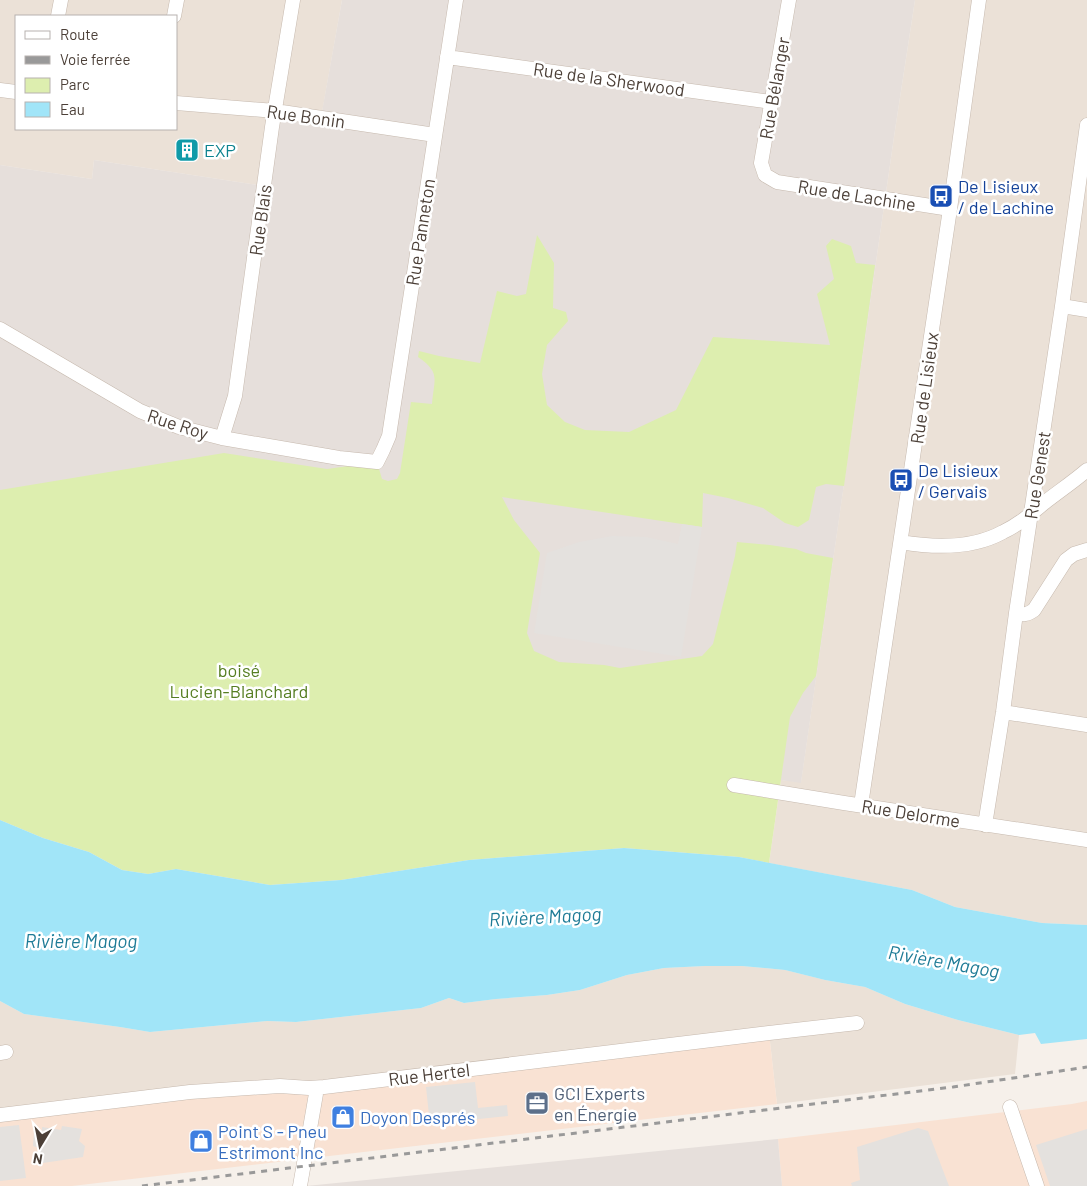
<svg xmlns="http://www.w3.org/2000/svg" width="1087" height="1186" font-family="Barlow,sans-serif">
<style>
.residential{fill:#ebe1d7;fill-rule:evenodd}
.commercial{fill:#f9e2d3}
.industrial{fill:#e6dfdb}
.green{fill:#ddeeaf}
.parking{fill:#e4e1de}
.water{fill:#a1e5f8}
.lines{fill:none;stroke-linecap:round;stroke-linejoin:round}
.minor-casing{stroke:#c6b9ae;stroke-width:15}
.minor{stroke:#fff;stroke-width:14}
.rail{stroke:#999;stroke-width:3;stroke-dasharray:6 6;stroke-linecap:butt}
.labels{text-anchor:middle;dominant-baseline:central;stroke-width:5;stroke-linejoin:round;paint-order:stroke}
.street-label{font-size:18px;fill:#4b3f37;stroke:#fff}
.culture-label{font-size:18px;fill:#0d838f;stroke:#fff;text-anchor:start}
.transit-label{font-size:18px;fill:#164399;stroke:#fff;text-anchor:start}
.park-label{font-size:18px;fill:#567e22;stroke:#fff}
.service-label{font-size:18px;fill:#4e5e75;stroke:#fff;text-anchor:start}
.shop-label{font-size:18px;fill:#366cbe;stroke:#fff;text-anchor:start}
.water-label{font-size:19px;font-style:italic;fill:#1e7b96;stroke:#fff}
</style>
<rect width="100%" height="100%" fill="#f6f0ea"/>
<!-- residential -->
<path class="residential" d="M0 0H342L321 118 265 186 94 160 92 179 0 165ZM16 16H176V129H16Z
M915 0H1087V925L1042 923 955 907 912 890 769 863 781 780 801 782 895 130Z
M705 966H742L785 970 825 980 865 987 905 1004 958 1020 1019 1035 1015 1074 777 1104 769 1033 0 1115V1001L24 1014 120 1027 150 1032 267 1021 296 1022 421 1008 449 998 464 1003 496 999 547 995 580 990 627 975 664 968Z"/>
<!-- commercial -->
<path class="commercial" d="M769 1033 777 1104 72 1186H0V1115Z
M1087 1101V1186H782L778 1139 1072 1104Z"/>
<!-- industrial -->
<path class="industrial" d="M342 0H915L895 130 801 783 463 733 0 516V165L92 179 94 160 265 186 275 111 321 117Z
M778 1139 782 1186H306Z"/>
<!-- green -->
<path class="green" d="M537 235 554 263 553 308 566 312 568 321 547 345 542 374 547 405 565 422 585 430 629 432 676 410 713 337 830 345 817 294 834 279 826 246 832 239 851 246 856 263 875 265 844 486 826 484 816 487 809 520 798 527 785 523 763 508 728 498 703 493 702 527 502 497 514 520 540 553 527 633 534 651 559 662 604 665 620 668 702 656 713 644 735 556 737 542 770 545 796 549 806 553 833 558 816 676 803 693 790 717 769 863 739 857 624 848 469 860 341 880 270 885 176 869 148 874 122 870 89 852 43 838 0 820V490L224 453 327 469 377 462 382 479 388 481 397 479 400 473 411 402 432 404C434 378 441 373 418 357L419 351 439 356 480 363 497 291 517 296 526 294Z"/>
<!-- parking -->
<path class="parking" d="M682 524 702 527 681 657 534 633 547 553 579 542 612 536 646 537 678 544Z
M475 1082 478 1108 507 1105 508 1116 430 1124 426 1087Z
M19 1125 26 1178 0 1181V1127Z
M62 1126 82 1129 79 1141 85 1146 83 1157 43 1163 38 1161 39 1148 33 1146 34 1130 42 1131V1127L61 1130Z
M918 1128 928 1131 949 1186H852L851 1183 860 1180 857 1147Z
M1087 1129V1186H1050L1036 1145Z"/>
<!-- water -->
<path class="water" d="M0 820 43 838 89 852 122 870 148 874 176 869 270 885 341 880 469 860 624 848 739 857 912 890 955 907 1042 923 1087 925V1039L1041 1044 1035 1033 1019 1035 958 1020 905 1004 865 987 825 980 785 970 742 966H705L664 968 627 975 580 990 547 995 496 999 464 1003 449 998 421 1008 296 1022 267 1021 150 1032 120 1027 24 1014 0 1001Z"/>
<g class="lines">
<!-- minor casing -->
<g class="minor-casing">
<path id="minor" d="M789 0 761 163 765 175 777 182 950 209
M58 16 61 0
M174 16 177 0
M447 57 771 102
M0 90 16 92
M176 103 275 111 435 135
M1062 306 1087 310
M0 329 140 411 179 427 222 438 339 458 377 462 383 450 389 436 456 0
M222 438 235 396 272 127 293 0
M901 542C935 548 972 549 1003 532 1018 525 1031 514 1044 503 1058 492 1073 482 1087 470
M1016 613C1023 615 1027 615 1034 610L1066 560 1074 554 1087 550
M1003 712 1087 725
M734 785 844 803 1087 840
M861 805 950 209 979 0
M985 825 1003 712 1016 613 1062 306 1087 125
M0 1053 6 1052
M1010 1107 1037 1186
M0 1115 190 1092 280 1086 309 1088 324 1087 769 1033 857 1023
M300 1186 317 1088"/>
</g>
<!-- minor -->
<use href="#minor" class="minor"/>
<!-- rail -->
<path class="rail" d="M142 1186 953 1087 1087 1067"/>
</g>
<!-- icons -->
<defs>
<g id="building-square" transform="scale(1.25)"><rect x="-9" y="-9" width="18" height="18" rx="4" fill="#0f9aa8" stroke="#fff"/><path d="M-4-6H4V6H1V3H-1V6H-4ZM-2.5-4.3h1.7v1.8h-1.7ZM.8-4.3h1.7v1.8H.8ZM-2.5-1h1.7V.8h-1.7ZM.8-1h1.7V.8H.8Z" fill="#fff"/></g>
<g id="bus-square" transform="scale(1.25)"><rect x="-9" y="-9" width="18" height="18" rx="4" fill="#1a4fb4" stroke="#fff"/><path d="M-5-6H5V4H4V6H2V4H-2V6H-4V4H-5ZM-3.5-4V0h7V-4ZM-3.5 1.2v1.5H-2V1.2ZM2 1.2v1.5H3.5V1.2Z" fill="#fff"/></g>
<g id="office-square" transform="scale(1.25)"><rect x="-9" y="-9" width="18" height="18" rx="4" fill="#5c6f8a" stroke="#fff"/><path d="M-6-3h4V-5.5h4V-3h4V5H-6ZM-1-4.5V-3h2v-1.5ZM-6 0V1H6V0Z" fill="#fff"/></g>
<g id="shop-square" transform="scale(1.25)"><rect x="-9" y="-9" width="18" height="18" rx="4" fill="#3f7fe0" stroke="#fff"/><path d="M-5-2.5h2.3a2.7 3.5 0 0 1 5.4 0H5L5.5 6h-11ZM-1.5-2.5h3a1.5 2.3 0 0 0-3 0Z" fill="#fff"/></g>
</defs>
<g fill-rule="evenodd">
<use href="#building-square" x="187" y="150"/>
<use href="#bus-square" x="941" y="196"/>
<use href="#bus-square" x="901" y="480"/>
<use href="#office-square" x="537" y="1103"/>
<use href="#shop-square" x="343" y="1117"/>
<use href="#shop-square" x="201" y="1141"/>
</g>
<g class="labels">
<!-- street labels -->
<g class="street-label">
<text transform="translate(609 79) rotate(8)">Rue de la Sherwood</text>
<text transform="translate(774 88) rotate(-80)">Rue Bélanger</text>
<text transform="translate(306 116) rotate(8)">Rue Bonin</text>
<text transform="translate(857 195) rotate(9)">Rue de Lachine</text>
<text transform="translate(260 220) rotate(-82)">Rue Blais</text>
<text transform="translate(420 232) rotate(-81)">Rue Panneton</text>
<text transform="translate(924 388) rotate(-82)">Rue de Lisieux</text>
<text transform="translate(178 424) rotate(18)">Rue Roy</text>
<text transform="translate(1037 475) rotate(-81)">Rue Genest</text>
<text transform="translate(911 813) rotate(9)">Rue Delorme</text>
<text transform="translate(429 1074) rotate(-7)">Rue Hertel</text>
</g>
<!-- culture labels -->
<g class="culture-label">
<text x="204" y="150">EXP</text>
</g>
<!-- transit labels -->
<g class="transit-label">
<text x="958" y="186">De Lisieux<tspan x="958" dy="21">/ de Lachine</tspan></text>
<text x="918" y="470">De Lisieux<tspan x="918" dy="21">/ Gervais</tspan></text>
</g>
<!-- park labels -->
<g class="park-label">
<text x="239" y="670">boisé<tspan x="239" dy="21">Lucien-Blanchard</tspan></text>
</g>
<!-- service labels -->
<g class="service-label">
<text x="554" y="1093">GCI Experts<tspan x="554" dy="21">en Énergie</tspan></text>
</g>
<!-- shop labels -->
<g class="shop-label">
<text x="360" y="1117">Doyon Després</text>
<text x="218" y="1131">Point S - Pneu<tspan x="218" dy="21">Estrimont Inc</tspan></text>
</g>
<!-- water labels -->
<g class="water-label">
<text transform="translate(545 916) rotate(-3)">Rivière Magog</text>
<text x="81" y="940">Rivière Magog</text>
<text transform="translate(944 961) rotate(10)">Rivière Magog</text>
</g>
</g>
<!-- legend -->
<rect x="15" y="15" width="162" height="115" fill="#ffffff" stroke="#b7b2af"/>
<rect x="25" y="31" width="25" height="8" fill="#ffffff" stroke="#b7b2af"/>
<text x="60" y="40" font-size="15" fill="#4b3f37">Route</text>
<rect x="25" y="56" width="25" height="8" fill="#999999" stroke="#b7b2af"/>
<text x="60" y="65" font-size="15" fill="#4b3f37">Voie ferrée</text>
<rect x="25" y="78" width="25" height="15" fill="#ddeeaf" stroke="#b7b2af"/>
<text x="60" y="90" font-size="15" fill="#4b3f37">Parc</text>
<rect x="25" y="102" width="25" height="15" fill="#a1e5f8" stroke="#b7b2af"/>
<text x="60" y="115" font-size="15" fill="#4b3f37">Eau</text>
<!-- north arrow -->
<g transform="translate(40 1146) rotate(190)" stroke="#ffffff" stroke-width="4" paint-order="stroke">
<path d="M0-4L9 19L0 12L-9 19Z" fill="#4b3f37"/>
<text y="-8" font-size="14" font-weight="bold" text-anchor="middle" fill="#4b3f37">N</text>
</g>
</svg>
